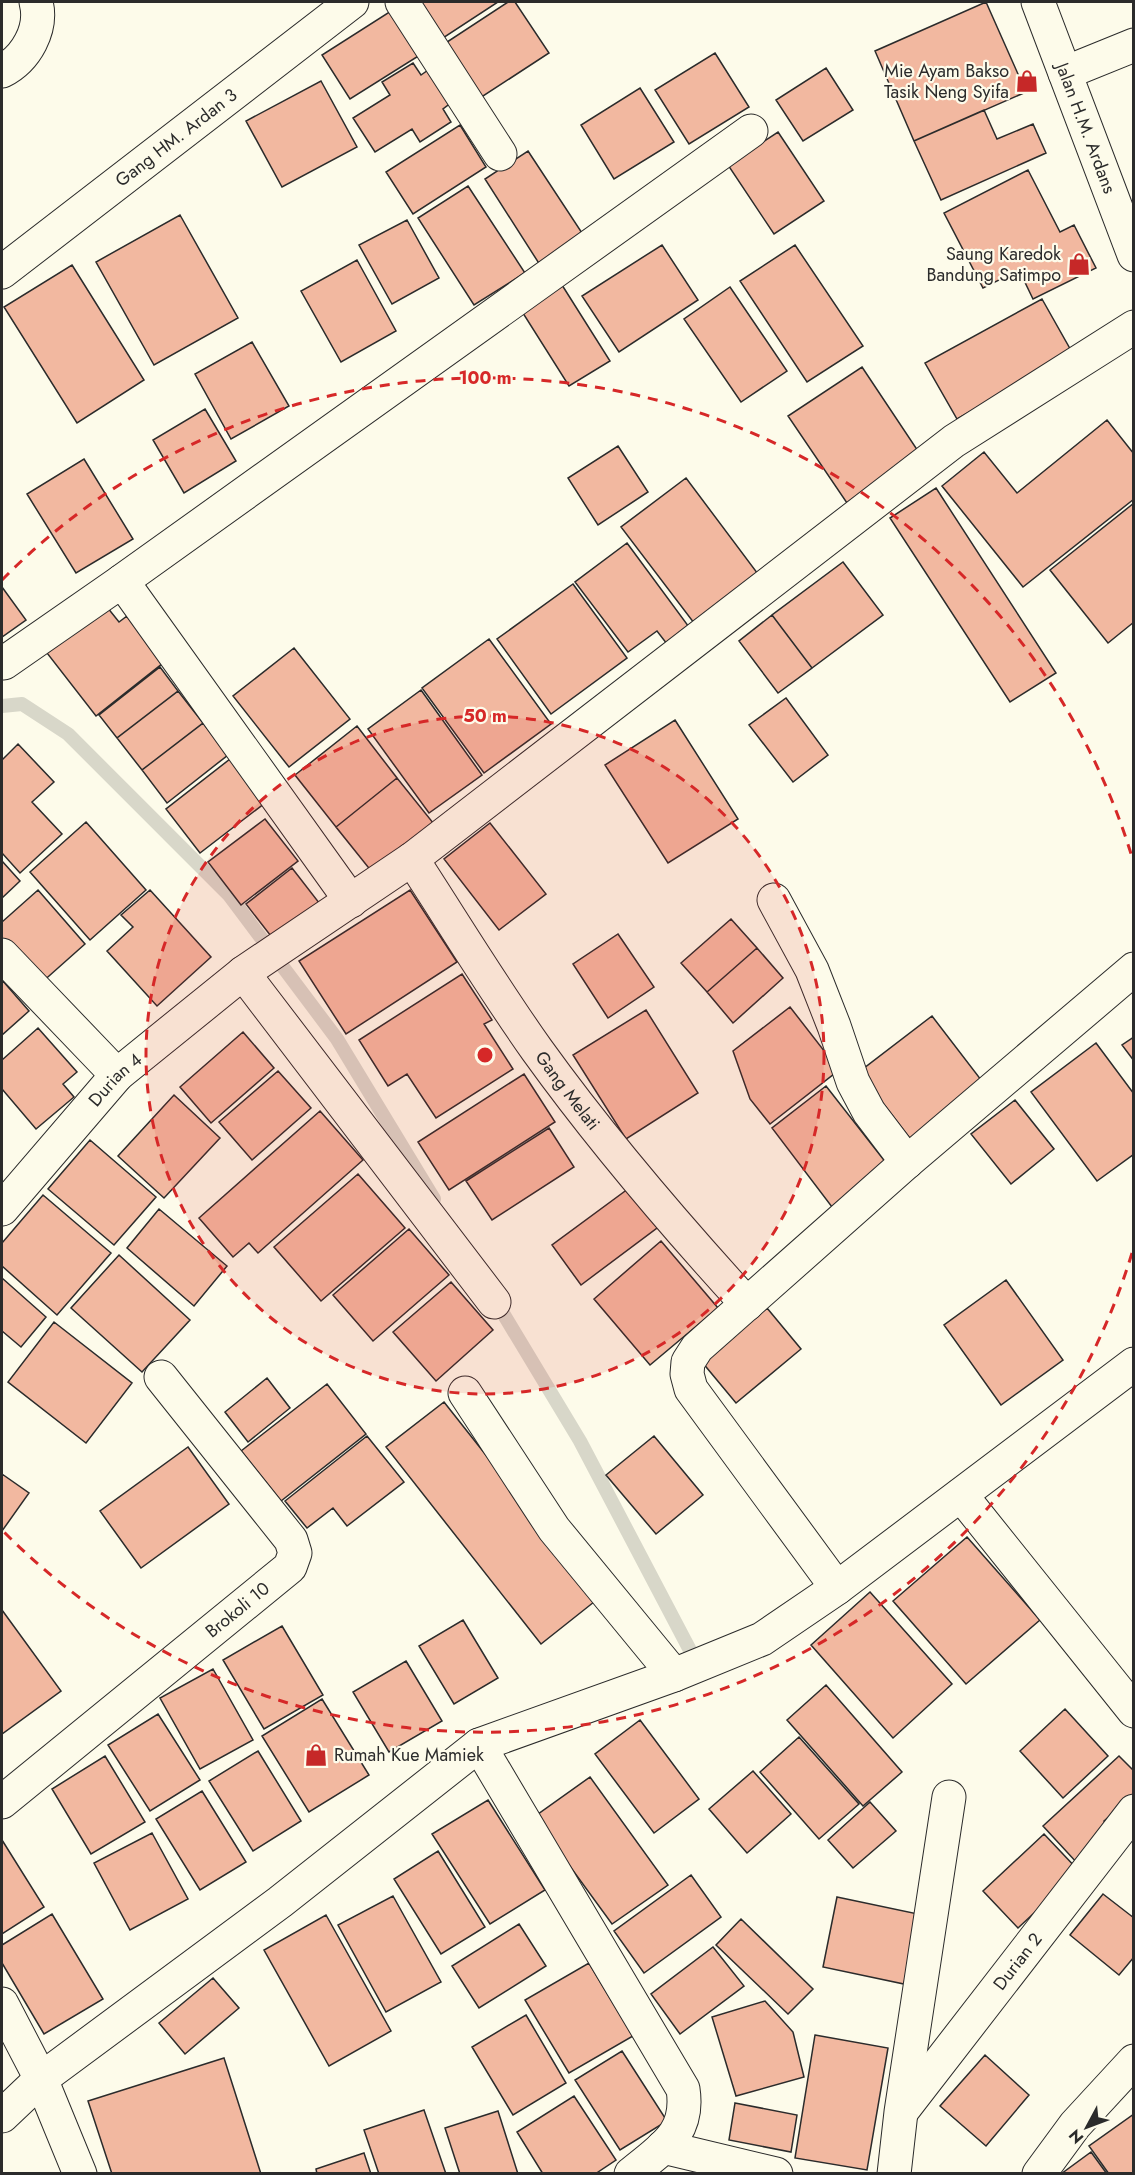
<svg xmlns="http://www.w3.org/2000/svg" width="1135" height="2175" font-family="Jost,sans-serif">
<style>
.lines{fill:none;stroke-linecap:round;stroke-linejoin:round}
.stream{stroke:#d8d7c9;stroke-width:14}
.building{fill:#f2b8a0;stroke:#2b2b2b;stroke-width:1.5}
.minor-casing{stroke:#2b2b2b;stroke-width:35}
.minor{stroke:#fdfbea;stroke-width:33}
.ring{fill:none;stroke:#d62828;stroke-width:3;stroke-dasharray:10 8}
.labels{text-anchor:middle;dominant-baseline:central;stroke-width:4.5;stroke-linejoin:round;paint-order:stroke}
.poi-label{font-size:18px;fill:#2b2b2b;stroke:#fdfbea;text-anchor:end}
.street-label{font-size:18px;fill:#2b2b2b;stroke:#fdfbea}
.centre{fill:#d62828;stroke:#fdfbea;stroke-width:3}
.ring-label{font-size:18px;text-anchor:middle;font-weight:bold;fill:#d62828;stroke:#fdfbea;stroke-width:4.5;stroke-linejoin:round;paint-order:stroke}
</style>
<rect width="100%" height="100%" fill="#fdfbea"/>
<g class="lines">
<!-- stream -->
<path class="stream" d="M2 706 22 704 68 734 229 895 337 1039 434 1199
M495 1300 580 1441 692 1654"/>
</g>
<!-- building -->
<path class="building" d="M419 2H498L443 38Z
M508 2H515L549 53 480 98 444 44Z
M986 2 1026 92 914 141 875 51Z
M391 11 420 55 350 99 322 55Z
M715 53 749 107 689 144 655 90Z
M413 63 421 75 431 68 452 102 443 109 451 122 420 142 412 129 375 152 353 118 390 95 382 82Z
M826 68 853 110 803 141 776 100Z
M321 81 357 147 282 187 246 121Z
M640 88 674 142 614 179 581 125Z
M984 110 997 139 1033 124 1046 153 941 200 914 141Z
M460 125 486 167 413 214 386 172Z
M778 132 824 201 774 234 728 165Z
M528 151 584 236 540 265 485 179Z
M1028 170 1060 232 1074 225 1096 268 1033 299 1019 270 983 288 944 213Z
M468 186 525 273 474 305 418 218Z
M180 215 238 318 154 365 96 262Z
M407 220 439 278 392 304 359 245Z
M662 245 698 300 619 352 582 296Z
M795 245 863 346 807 382 740 281Z
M357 260 396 331 341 362 301 291Z
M72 265 144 380 77 423 4 307Z
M562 285 610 361 569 386 521 310Z
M730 287 787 371 741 402 684 319Z
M1042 299 1073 354 957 419 925 363Z
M252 342 289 406 231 439 195 374Z
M862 367 922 457 849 506 788 416Z
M205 409 236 461 184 493 153 440Z
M1107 420 1134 454V499L1023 587 942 486 984 452 1017 493Z
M618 446 648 492 598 525 568 478Z
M84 459 133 539 76 573 27 494Z
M686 478 758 574 694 623 621 527Z
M936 488 1056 673 1010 702 890 518Z
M1134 503V622L1108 643 1050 570Z
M627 543 689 627 667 644 657 631 628 652 575 582Z
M843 562 883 615 812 668 772 615Z
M573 584 627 658 551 714 497 639Z
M2 587 26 620 2 637Z
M107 607 119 622 127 616 163 663 96 716 47 653Z
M772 615 812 668 778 693 739 641Z
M489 639 551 724 484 773 422 688Z
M294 648 350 719 289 767 233 696Z
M160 667 178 691 117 738 99 715Z
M421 690 482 775 429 813 368 729Z
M178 691 203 723 142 770 117 738Z
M786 698 828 755 793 782 749 725Z
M675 720 738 819 668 863 605 765Z
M203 723 228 755 167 803 142 770Z
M357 726 397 778 336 827 295 775Z
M18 744 54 782 32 802 62 834 20 873 2 853V760Z
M230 759 265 803 200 853 166 809Z
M397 778 434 824 372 872 336 827Z
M265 819 298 861 241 905 208 862Z
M86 822 146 890 90 940 30 872Z
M490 823 546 894 499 930 444 859Z
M2 861 20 881 2 898Z
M292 868 320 904 274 940 246 904Z
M38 890 85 944 40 984 2 941V922Z
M150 890 211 957 157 1006 107 951 133 927 121 915Z
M410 890 457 962 346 1034 299 961Z
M731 919 757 948 707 992 681 963Z
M618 934 654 987 608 1018 573 964Z
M757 948 783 978 733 1023 707 992Z
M462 974 492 1020 484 1024 513 1069 436 1118 407 1074 388 1086 359 1040Z
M2 980 29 1011 2 1035Z
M790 1007 839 1070 770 1124 750 1099 733 1051Z
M646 1010 698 1093 626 1139 573 1055Z
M932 1016 985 1085 912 1141 859 1072Z
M38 1028 77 1072 63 1084 74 1097 36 1129 2 1089V1060Z
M243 1032 274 1068 211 1123 180 1087Z
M1134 1037V1061L1122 1045Z
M1096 1043 1134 1094V1154L1097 1181 1031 1092Z
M278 1071 311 1108 252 1160 219 1122Z
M524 1074 555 1122 449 1190 418 1142Z
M826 1086 887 1164 832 1207 772 1128Z
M174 1095 220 1138 164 1198 118 1156Z
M1015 1100 1054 1149 1011 1184 971 1134Z
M320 1111 363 1160 258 1253 249 1243 233 1257 199 1218Z
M549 1128 574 1167 492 1220 466 1181Z
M90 1140 156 1197 114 1245 48 1189Z
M358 1174 405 1228 321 1301 274 1247Z
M632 1186 661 1225 581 1285 552 1245Z
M43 1195 111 1253 57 1315 2 1266V1243Z
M159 1209 227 1266 194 1306 127 1248Z
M409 1229 449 1275 373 1341 333 1295Z
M661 1241 718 1308 650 1365 594 1299Z
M119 1255 190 1320 142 1372 71 1308Z
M2 1278 46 1317 21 1347 2 1331Z
M1006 1280 1063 1360 1001 1405 944 1325Z
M451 1282 493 1330 436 1381 393 1332Z
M767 1308 801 1349 736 1403 702 1362Z
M54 1322 132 1383 86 1443 8 1382Z
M267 1378 290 1408 248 1442 225 1412Z
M327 1384 366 1434 281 1501 241 1451Z
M444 1402 599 1598 541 1644 386 1447Z
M367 1436 404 1482 347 1526 333 1508 307 1528 285 1501Z
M654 1436 703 1495 656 1534 606 1475Z
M188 1447 229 1504 141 1568 100 1511Z
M2 1474 29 1493 2 1531Z
M967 1537 1040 1620 966 1684 893 1601Z
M870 1592 952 1684 893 1738 811 1645Z
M2 1610 61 1691 2 1734Z
M463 1620 498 1678 454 1704 419 1646Z
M282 1626 323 1695 264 1729 223 1660Z
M406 1661 442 1721 389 1752 353 1692Z
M213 1669 253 1740 200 1769 160 1698Z
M826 1685 902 1772 863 1806 787 1720Z
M322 1699 369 1775 309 1812 262 1736Z
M1065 1709 1108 1756 1063 1798 1020 1751Z
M158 1714 200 1780 150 1811 108 1745Z
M640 1720 699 1799 654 1833 595 1754Z
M799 1737 859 1804 819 1839 760 1772Z
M258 1751 301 1821 253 1851 209 1781Z
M105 1756 145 1822 91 1854 52 1789Z
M1119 1756 1134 1771V1795L1104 1821 1113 1830 1078 1864 1043 1826Z
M753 1771 791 1814 747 1853 709 1809Z
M590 1777 668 1885 612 1924 534 1817Z
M202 1791 246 1862 200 1890 156 1819Z
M488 1800 545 1890 490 1924 432 1834Z
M870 1802 896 1831 853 1868 828 1840Z
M152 1833 188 1899 130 1930 94 1863Z
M1044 1834 1079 1871 1018 1928 983 1891Z
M2 1840 44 1907 2 1934Z
M438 1851 485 1927 441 1954 394 1879Z
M691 1875 721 1917 644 1973 614 1931Z
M1103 1894 1134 1918V1957L1119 1975 1070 1935Z
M393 1896 441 1982 386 2012 338 1925Z
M837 1897 918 1914 904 1984 823 1967Z
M52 1914 103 1999 44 2034 2 1963V1945Z
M326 1915 391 2031 329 2066 264 1950Z
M741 1919 813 1989 788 2014 716 1945Z
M519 1924 546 1966 479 2008 452 1966Z
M713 1947 744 1986 680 2034 651 1994Z
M589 1963 633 2036 569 2073 525 2000Z
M213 1978 239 2008 185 2054 159 2023Z
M765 2001 793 2032 804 2077 736 2096 712 2017Z
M526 2015 566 2083 513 2115 472 2047Z
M815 2035 888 2048 867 2170 795 2158Z
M622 2051 667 2121 620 2150 575 2080Z
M985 2055 1029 2095 986 2146 940 2106Z
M224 2058 261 2174H112L88 2101Z
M574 2096 616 2160 595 2174H543L517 2132Z
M735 2103 797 2115 791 2152 729 2140Z
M424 2110 446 2174H379L364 2130Z
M498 2111 518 2174H460L445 2128Z
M1134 2114V2174H1109L1089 2146Z
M1091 2152 1107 2174H1061Z
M364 2153 371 2174H317L316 2169Z"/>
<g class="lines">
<!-- minor casing -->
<g class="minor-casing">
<g id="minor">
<path d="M402 2 500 154"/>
<path id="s1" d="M1038 2 1134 255"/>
<path d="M2 71C26 59 43 29 36 2"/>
<path d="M1065 73 1134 45"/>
<path id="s2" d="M2 272 352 2"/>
<path d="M122 581 751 131"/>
<path d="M4 663 122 581 351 901"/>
<path id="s3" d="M412 859C453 922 493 988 537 1050 601 1139 673 1223 747 1304"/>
<path d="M774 900 812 970 834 1026 853 1082 869 1112 907 1162"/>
<path d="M2 955 117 1075"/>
<path d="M243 973 494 1302"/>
<path id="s4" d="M2 1209 117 1075 243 973 412 859 954 441 1134 327"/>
<path d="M465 1393 554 1529 674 1675"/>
<path d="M961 1495 1134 1711"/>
<path d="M837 1588 691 1389 687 1374 688 1362 697 1348 907 1162 1134 969"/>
<path d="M479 1745 683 2089C690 2134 662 2148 631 2174"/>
<path id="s5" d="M2 1802 290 1567 295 1553 291 1540 161 1377"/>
<path d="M2 2004 41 2079 80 2174"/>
<path id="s6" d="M902 2111 1134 1811"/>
<path d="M2 2116 41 2079 280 1902 479 1745 674 1675 762 1639 837 1588 1134 1364"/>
<path d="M663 2147 776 2174"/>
<path d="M894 2174 901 2112 949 1797"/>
<path d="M1039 2174 1075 2125 1134 2061"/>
</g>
</g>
<!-- minor -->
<use href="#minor" class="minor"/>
</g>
<!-- distance rings -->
<circle cx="485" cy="1055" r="339" fill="#d62828" fill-opacity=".12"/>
<g class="ring">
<circle cx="485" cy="1055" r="339"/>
<path d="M1132 1253A677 677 0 0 1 2 1530M2 580A677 677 0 0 1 1132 857"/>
</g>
<!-- icons -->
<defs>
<g id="shop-bare" transform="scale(1.8)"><path d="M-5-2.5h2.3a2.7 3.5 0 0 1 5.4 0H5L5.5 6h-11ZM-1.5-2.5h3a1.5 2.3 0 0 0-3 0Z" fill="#c62828" stroke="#fdfbea" stroke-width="2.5" paint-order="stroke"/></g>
</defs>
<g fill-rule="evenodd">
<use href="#shop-bare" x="1027" y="81"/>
<use href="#shop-bare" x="1079" y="264"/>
<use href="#shop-bare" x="316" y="1755"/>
</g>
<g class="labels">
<!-- poi labels -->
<g class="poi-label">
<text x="1009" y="71">Mie Ayam Bakso<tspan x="1009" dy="21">Tasik Neng Syifa</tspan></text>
<text x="1061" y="254">Saung Karedok<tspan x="1061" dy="21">Bandung Satimpo</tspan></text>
<text x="334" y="1755" text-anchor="start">Rumah Kue Mamiek</text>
</g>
<!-- street labels -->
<g class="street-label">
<text stroke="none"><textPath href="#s1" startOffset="135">Jalan H.M. Ardans</textPath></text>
<text stroke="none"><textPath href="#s2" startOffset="220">Gang HM. Ardan 3</textPath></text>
<text stroke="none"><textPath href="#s4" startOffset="172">Durian 4</textPath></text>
<text stroke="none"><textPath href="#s3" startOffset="279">Gang Melati</textPath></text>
<text stroke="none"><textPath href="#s5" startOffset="304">Brokoli 10</textPath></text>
<text stroke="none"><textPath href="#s6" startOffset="189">Durian 2</textPath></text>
</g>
</g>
<circle cx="485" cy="1055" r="9" class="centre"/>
<g class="ring-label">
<text x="485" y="384">100 m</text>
<text x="485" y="722">50 m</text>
</g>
<!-- border -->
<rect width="1135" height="2175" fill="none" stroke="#2b2b2b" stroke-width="6"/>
<!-- north arrow -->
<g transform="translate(1087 2127) rotate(229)" stroke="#fdfbea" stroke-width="4.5" paint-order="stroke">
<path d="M0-4.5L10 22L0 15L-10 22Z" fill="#2b2b2b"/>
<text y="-9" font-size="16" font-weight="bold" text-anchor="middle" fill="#2b2b2b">N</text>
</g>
</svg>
